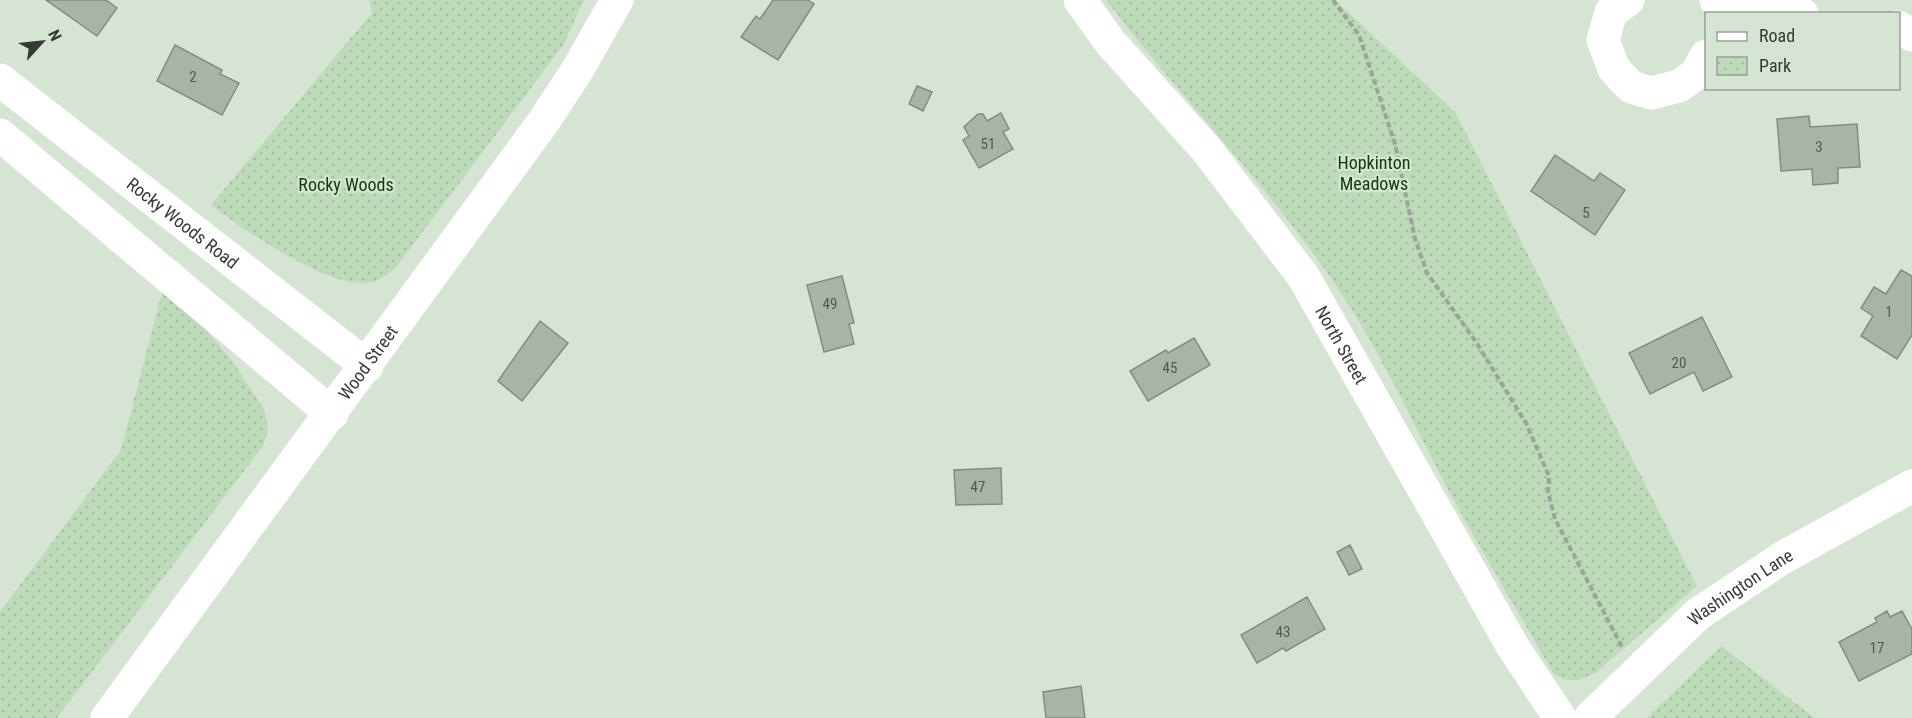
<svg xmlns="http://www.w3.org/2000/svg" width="1912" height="718" font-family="'Roboto Condensed',sans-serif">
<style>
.park{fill:url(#park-dots)}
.building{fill:#a7b5a4;stroke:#808e7e;stroke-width:1.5}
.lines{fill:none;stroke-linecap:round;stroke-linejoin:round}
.path{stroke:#99a597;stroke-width:4;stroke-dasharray:6 3;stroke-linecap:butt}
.minor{stroke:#fff;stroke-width:33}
.major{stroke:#fff;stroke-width:33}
.labels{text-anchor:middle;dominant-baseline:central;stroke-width:4.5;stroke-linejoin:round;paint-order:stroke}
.number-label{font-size:15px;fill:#525a50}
.park-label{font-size:18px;fill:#0e3b08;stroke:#d6e5d3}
.street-label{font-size:18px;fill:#353b34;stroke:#d6e5d3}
</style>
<defs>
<pattern id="park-dots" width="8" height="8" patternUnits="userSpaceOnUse" patternTransform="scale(1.5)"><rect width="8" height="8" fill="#bddbb9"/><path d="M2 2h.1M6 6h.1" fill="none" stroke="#a3bda0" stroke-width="1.8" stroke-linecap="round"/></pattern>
</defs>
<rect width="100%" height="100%" fill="#d6e5d3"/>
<!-- park -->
<path class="park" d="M369 0H584L564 44 397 266C388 275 378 282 365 283 323 285 244 230 211 205L372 13Z
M1106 0H1335L1455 112 1697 586 1595 673C1579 682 1568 683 1553 673 1522 618 1489 564 1458 508 1426 449 1397 386 1363 328 1291 208 1190 110 1106 0Z
M164 285 200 322 233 362 265 411 268 431 263 446 57 718H0V612L121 450Z
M1721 646 1815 718H1647Z"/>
<!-- building -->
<path class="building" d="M46 0H106L117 8 97 36Z
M773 0H808L814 4 778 60 741 37 756 16 760 19Z
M175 45 222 70 220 74 239 83 222 115 157 81Z
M917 86 932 92 923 111 909 104Z
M1001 113 1009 129 1003 132 1013 149 979 168 963 140 969 136 964 127 978 114H983L987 121Z
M1809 116 1810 127 1857 124 1860 167 1838 168V183L1813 185 1812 169 1781 171 1777 119Z
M1555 155 1594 181 1600 173 1625 190 1595 235 1531 191Z
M1901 270 1912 276V335L1897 359 1861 336 1873 316 1861 308 1874 287 1886 294Z
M842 276 854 323 849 324 854 344 824 352 807 285Z
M1702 317 1732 377 1703 391 1694 372 1650 394 1629 353Z
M540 321 568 343 522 401 498 381Z
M1194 338 1210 365 1148 401 1130 371 1166 350 1168 353Z
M1001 468 1002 504 956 505 954 470Z
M1350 545 1362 569 1349 575 1337 552Z
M1307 597 1325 629 1286 651 1283 648 1257 663 1241 635Z
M1887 611 1890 617 1902 611 1912 629V654L1859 681 1839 642 1877 622 1875 618Z
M1081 686 1085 718H1046L1043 692Z"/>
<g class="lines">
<!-- path -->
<path class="path" d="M1333 0 1359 35 1395 144 1415 239 1427 273 1476 342 1526 423 1549 476 1548 492 1555 519 1622 647"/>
<!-- minor -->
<g class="minor">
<path id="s1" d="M1080 0 1110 42 1206 149 1303 276 1513 647 1560 718"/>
<path d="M1628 0 1611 12 1603 40 1614 69 1631 87 1651 93 1679 86 1696 74 1706 56"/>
<path d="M1716 0 1802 14"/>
<path d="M1898 27 1912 35"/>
<path id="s2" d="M0 80 367 366"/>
<path d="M0 135 332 414"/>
<path id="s3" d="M1590 718 1698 614 1782 558 1912 486"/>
</g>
<!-- major -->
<path class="major" id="s4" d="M107 718 544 121 578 69 617 0"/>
</g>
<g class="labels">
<!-- number labels -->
<g class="number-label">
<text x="193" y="77">2</text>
<text x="988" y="144">51</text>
<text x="1819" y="147">3</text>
<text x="1586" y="213">5</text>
<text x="830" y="304">49</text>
<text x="1889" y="312">1</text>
<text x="1679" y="363">20</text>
<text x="1170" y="368">45</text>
<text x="978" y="487">47</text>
<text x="1283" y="632">43</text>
<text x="1877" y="648">17</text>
</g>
<!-- park labels -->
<g class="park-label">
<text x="1374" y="162">Hopkinton<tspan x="1374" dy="21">Meadows</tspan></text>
<text x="346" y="184">Rocky Woods</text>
</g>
<!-- street labels -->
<g class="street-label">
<text stroke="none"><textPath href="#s2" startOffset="232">Rocky Woods Road</textPath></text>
<text stroke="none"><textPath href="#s1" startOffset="434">North Street</textPath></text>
<text stroke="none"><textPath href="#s4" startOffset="441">Wood Street</textPath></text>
<text stroke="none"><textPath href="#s3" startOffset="200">Washington Lane</textPath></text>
</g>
</g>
<!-- legend -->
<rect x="1705" y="12" width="195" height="78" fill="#d6e5d3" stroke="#96a193" stroke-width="1.5"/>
<rect x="1717" y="32" width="30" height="9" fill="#ffffff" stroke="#96a193" stroke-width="1.5"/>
<text x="1759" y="42" font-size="18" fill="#353b34">Road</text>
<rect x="1717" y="57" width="30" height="18" fill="url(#park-dots)" stroke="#96a193" stroke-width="1.5"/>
<text x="1759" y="72" font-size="18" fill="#353b34">Park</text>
<!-- north arrow -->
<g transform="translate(42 42) rotate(63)" stroke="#d6e5d3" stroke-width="4.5" paint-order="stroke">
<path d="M0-4.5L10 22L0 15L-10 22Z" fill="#353b34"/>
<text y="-9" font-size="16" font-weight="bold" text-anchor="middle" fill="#353b34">N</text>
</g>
</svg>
